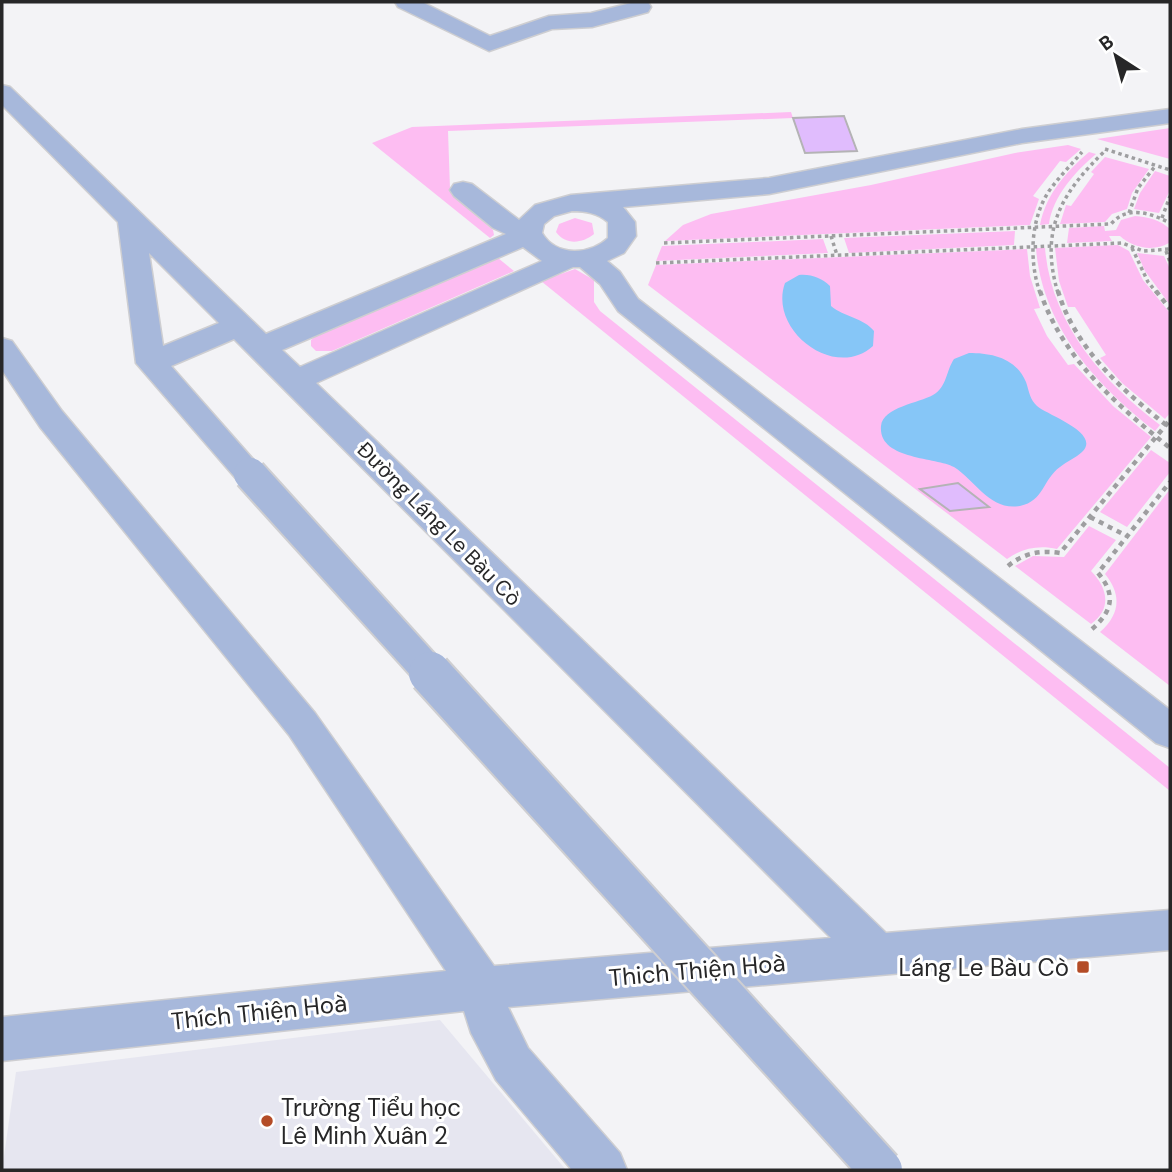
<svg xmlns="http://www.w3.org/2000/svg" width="1172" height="1172" font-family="'DM Sans',sans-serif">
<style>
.built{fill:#e6e6f0}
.green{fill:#fdbdf2}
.water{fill:#86c6f7}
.building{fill:#e0bcfd;stroke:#b4b3b5;stroke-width:2}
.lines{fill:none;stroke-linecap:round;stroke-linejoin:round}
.minor-casing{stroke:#ceced1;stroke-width:3}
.path-far1{stroke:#9e9ea0;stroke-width:3.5;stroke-dasharray:3.5 3.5;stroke-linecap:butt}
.path{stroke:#9e9ea0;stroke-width:4.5;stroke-dasharray:5 5;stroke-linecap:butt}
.minor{fill:#a7b8db;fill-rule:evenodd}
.minor-bridge-far1-casing{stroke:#ceced1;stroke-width:36;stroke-linecap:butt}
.minor-bridge-casing{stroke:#ceced1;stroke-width:46;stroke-linecap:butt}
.minor-bridge-far1{stroke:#a7b8db;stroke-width:32}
.minor-bridge{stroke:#a7b8db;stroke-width:42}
.poi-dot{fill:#b44c27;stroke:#fff;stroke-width:2.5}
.labels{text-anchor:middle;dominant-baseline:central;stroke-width:6;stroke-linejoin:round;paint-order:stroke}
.street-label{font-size:21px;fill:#272728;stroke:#fff}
.near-poi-label{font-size:24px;fill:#272728;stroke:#fff;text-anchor:end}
.near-street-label{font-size:24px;fill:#272728;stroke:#fff}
</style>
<rect width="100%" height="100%" fill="#f3f3f6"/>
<!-- built -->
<path class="built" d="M440 1020 566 1170H2L16 1072Z"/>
<!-- green -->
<path class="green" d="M791 112 793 118 448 131 450 189 453 196 493 230 494 235 490 238 372 143 412 127Z
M1170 128V159L1097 139Z
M1068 145 1081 149 1066 162 1060 161 1033 196 1039 199 1030 225 665 241 683 225 711 214 871 185 1015 153Z
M1089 152 1096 154C1075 172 1053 196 1049 224L1040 225C1046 194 1066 172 1089 152Z
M1105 157 1149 169 1132 193 1127 209 1112 214 1105 222 1060 224 1066 205 1071 206 1094 174 1091 172Z
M1155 171 1170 176V190L1159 213 1134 209 1140 193Z
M1135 216C1149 217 1160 220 1170 229L1169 243C1153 252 1133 248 1120 236H1109L1112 241 1067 243 1069 228 1104 226 1105 231 1116 230 1121 220Z
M575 218 592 223 594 234C582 244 565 245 556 232L559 224Z
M1015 231 1014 245 849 253 844 238Z
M823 239 828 253 656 261 662 246Z
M1118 245 1129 251 1143 280 1170 313V413L1165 419 1122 383 1100 358 1106 355 1075 307H1068L1059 281 1055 248Z
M1036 248H1045C1051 323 1102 381 1160 425L1155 431C1096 385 1042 326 1036 248Z
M1027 249 1030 276 1040 308 1034 309 1047 336 1068 365 1074 364 1113 406 1151 437 1057 549C1039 545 1022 548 1007 559L648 285 656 265Z
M1137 253 1164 256 1170 269V305L1145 271Z
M498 258 514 271 332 351H316L311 346V340L316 336Z
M575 269 594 280V302L600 311 1170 768V791L541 281Z
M1151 450 1170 463V472L1127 527 1100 512Z
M1170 489V686L1100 632C1120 614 1122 595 1105 574Z
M1089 526 1116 540 1091 571C1108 588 1112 609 1091 624L1015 566 1033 556 1064 557Z"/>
<!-- water -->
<path class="water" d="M799 275C812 274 821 278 830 286L831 306C844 317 864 318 874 331L873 346C835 381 768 330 785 283Z
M969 353C992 353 1016 358 1026 382 1029 391 1030 400 1037 406 1047 415 1102 433 1082 452 1076 458 1067 461 1060 467 1043 479 1044 501 1020 506 990 511 976 481 954 467 936 457 878 460 881 426 883 407 919 403 933 395 947 387 946 371 954 359Z"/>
<!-- building -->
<path class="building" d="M844 116 857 151 805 153 793 118Z
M958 483 989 507 950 511 920 489Z"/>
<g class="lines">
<!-- minor casing -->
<g class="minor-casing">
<path id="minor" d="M395 2H422L490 36 549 16 591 13 635 2H648L651 7 648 12 592 27 552 29 489 51 398 7Z
M2 85 10 87 266 334 506 234 493 228 454 196 450 190 454 184 463 182 472 184 519 220 535 205 571 195 769 178 1022 129 1170 109V123L1022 143 769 194 623 207 635 222 636 236 624 253 607 261 620 272 638 299 1170 710V748L1156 743 618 311 600 284 580 267H573L316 383 886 933 1170 910V950L508 1007 528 1048 620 1153 627 1170H572L496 1080 471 1033 464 1011 2 1061V1017L446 971 289 735 40 427 2 370V338L12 341 62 411 315 713 494 966 831 938 234 339 171 366 266 474 261 482 250 486 239 482 136 363 118 222 2 105ZM572 211C586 211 597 213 608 222V238C590 255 556 257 542 233L544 224 554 216ZM523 247 542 261 300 367 282 350ZM149 253 219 323 163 346Z"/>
</g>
<!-- path-far1 -->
<path class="path-far1" d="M1105 149 1170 170
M1129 213 1138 188 1156 165
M1162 218 1170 196
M831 236 837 255
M664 243 1111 224C1127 205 1151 213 1170 223
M1132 248 1148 282 1157 293
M1166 251 1170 262
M656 263 1122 243 1143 251 1170 249
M1040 293C1029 261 1030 220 1049 191 1059 177 1071 165 1082 152
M1058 293C1039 230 1061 193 1106 150"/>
<!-- path -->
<path class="path" d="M1040 291C1062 358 1117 405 1170 448
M1058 291C1075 349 1124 392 1170 428
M1156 291 1170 309
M1090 517 1127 536
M1008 566C1024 553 1040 550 1060 553L1170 420
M1092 629C1113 611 1116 594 1098 573L1170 482"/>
<!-- minor -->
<use href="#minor" class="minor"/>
<!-- minor-bridge-far1 casing -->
<g class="minor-bridge-far1-casing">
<path id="minor-bridge-far1" d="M250 474 432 675"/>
</g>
<!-- minor-bridge casing -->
<g class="minor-bridge-casing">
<path id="minor-bridge" d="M430 673 881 1170"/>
</g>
<!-- minor-bridge-far1 -->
<use href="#minor-bridge-far1" class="minor-bridge-far1"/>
<!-- minor-bridge -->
<use href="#minor-bridge" class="minor-bridge"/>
</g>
<!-- markers -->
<g class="poi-dot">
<rect x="1076" y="960" width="14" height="14" rx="3.5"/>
<circle cx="267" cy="1121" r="7"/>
</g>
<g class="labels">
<!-- street labels -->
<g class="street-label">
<text transform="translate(439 524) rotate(45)">Đường Láng Le Bàu Cò</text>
</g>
<!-- near-poi labels -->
<g class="near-poi-label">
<text x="1069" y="967">Láng Le Bàu Cò</text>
<text x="281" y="1107" text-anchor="start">Trường Tiểu học<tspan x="281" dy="28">Lê Minh Xuân 2</tspan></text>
</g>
<!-- near-street labels -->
<g class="near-street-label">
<text transform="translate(697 970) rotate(-5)">Thich Thiện Hoà</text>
<text transform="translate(259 1012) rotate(-6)">Thích Thiện Hoà</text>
</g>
</g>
<!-- border -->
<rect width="1172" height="1172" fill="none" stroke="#272728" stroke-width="7"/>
<!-- north arrow -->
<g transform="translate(1116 56) rotate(324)" stroke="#ffffff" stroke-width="5" paint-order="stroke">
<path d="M0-5L12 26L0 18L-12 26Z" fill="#272728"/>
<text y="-10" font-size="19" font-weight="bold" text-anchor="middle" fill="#272728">B</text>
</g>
</svg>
